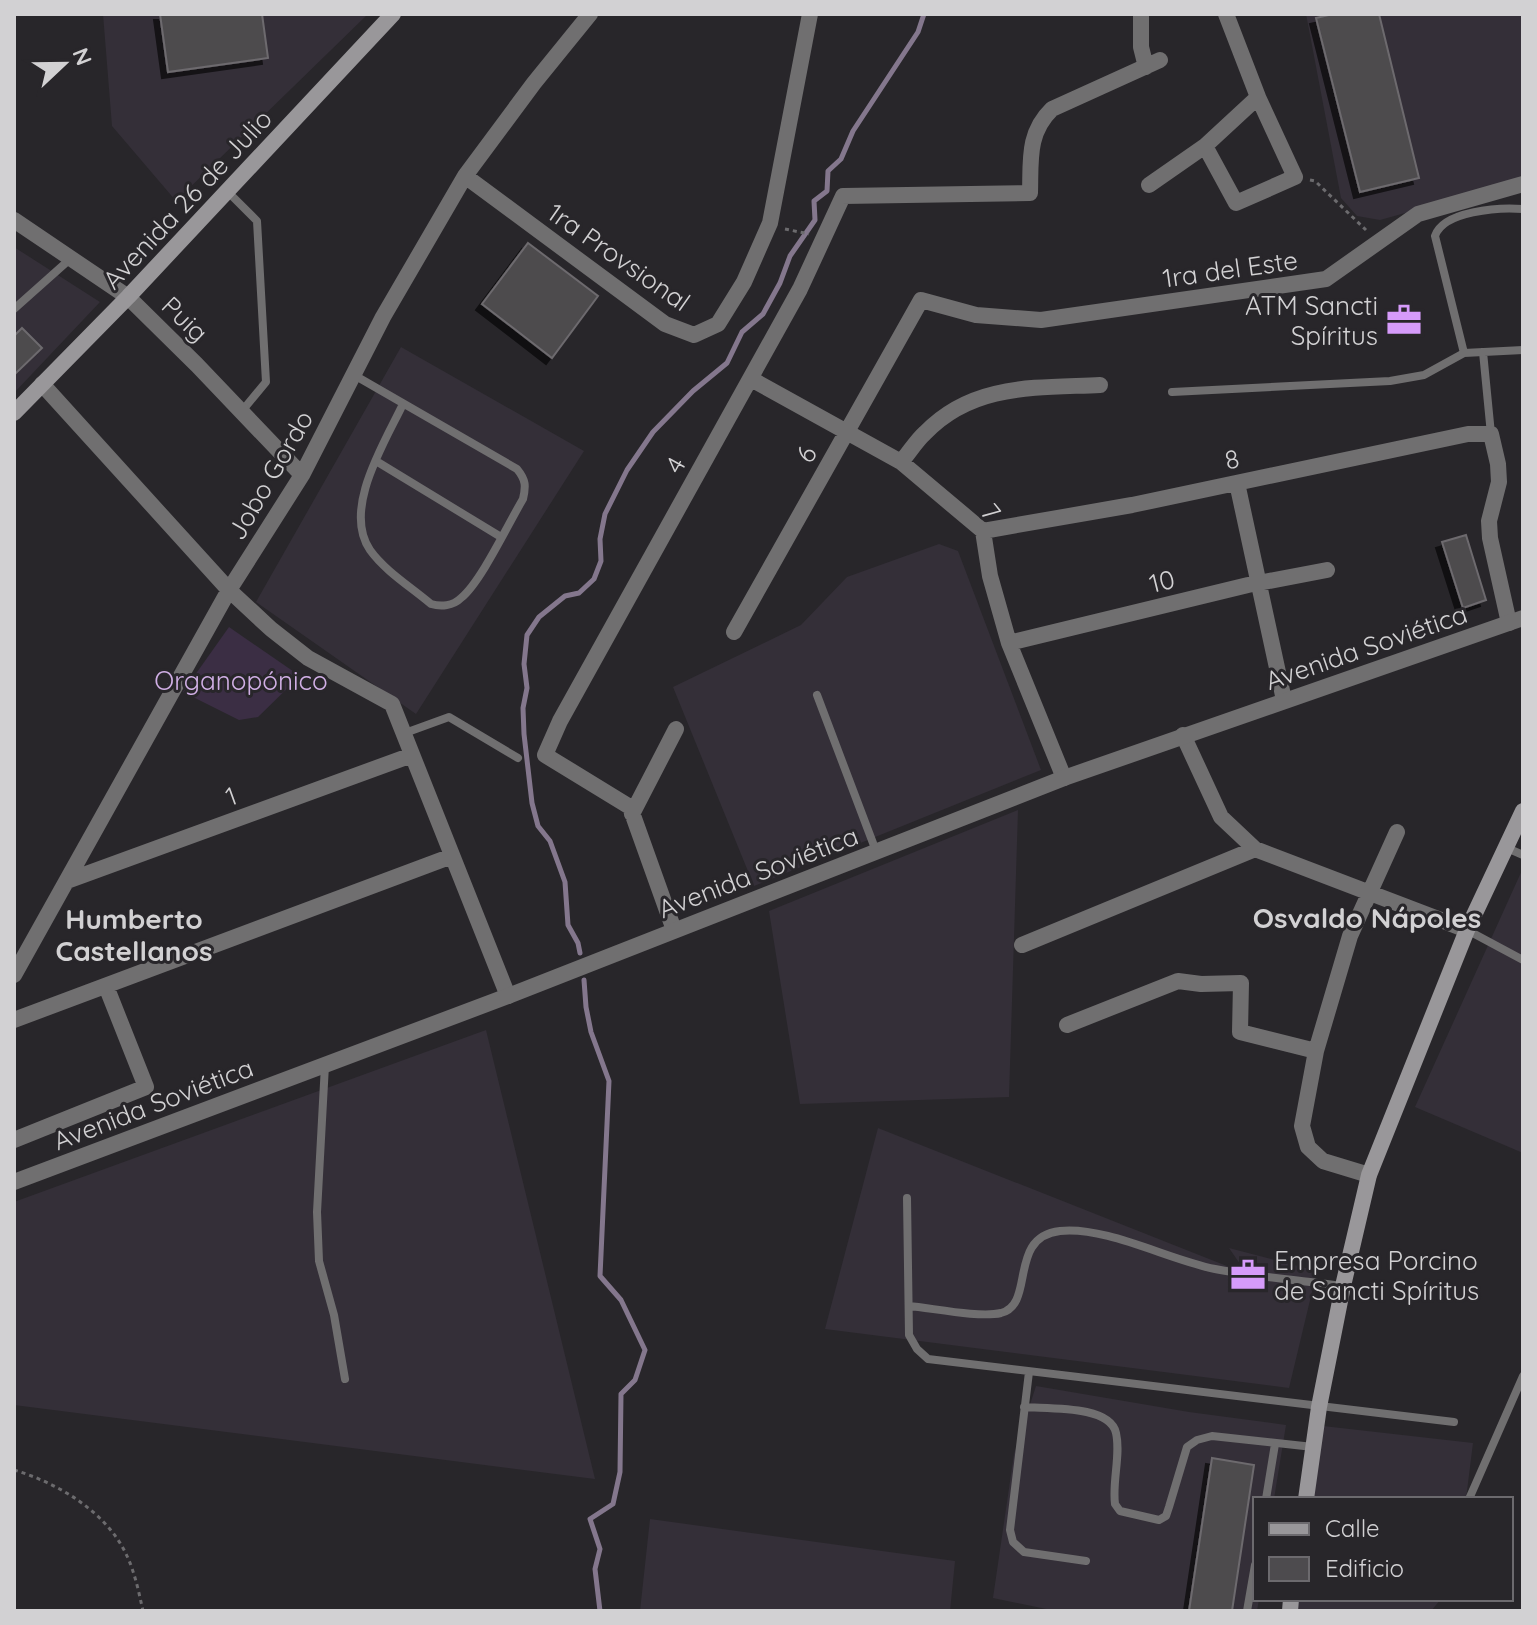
<svg xmlns="http://www.w3.org/2000/svg" width="1537" height="1625" font-family="Quicksand,sans-serif">
<style>
.built{fill:#342f38}
.green{fill:#3b2e44}
.lines{fill:none;stroke-linecap:round;stroke-linejoin:round}
.stream{stroke:#84778d;stroke-width:5}
.building{fill:#4d4b4e;stroke:#6d6a6e;stroke-width:2;filter:url(#shadow)}
.path{stroke:#6c6b6e;stroke-width:3;stroke-dasharray:4 4;stroke-linecap:butt}
.service{stroke:#706f70;stroke-width:8}
.minor{stroke:#706f70;stroke-width:16}
.tertiary{stroke:#706f70;stroke-width:16}
.secondary{stroke:#99979a;stroke-width:16}
.labels{text-anchor:middle;dominant-baseline:central;stroke-width:6;stroke-linejoin:round;paint-order:stroke}
.street-label{font-size:26px;fill:#d2d1d3;stroke:#28262a}
.poi-label{font-size:26px;fill:#d2d1d3;stroke:#28262a;text-anchor:end}
.park-label{font-size:26px;fill:#d1afe6;stroke:#28262a}
.neighbourhood-label{font-size:28px;font-weight:bold;fill:#d2d1d3;stroke:#28262a}
</style>
<defs>
<filter id="shadow"><feDropShadow dx="-6" dy="6" stdDeviation="0" flood-color="#0009"/></filter>
</defs>
<rect width="100%" height="100%" fill="#28262a"/>
<!-- built -->
<path class="built" d="M103 14H368L176 201 112 126Z
M1306 14H1523V174L1509 184 1380 220 1357 216 1341 198Z
M14 247 100 302 14 393Z
M401 347 584 451 416 714 256 602Z
M939 544 958 551 1041 770 754 886 673 687 801 625 847 577Z
M1018 810 1009 1097 800 1104 769 911Z
M1523 868V1153L1415 1107Z
M486 1030 595 1479 14 1405V1202Z
M878 1128 1247 1274 1229 1248 1317 1271 1289 1388 825 1329Z
M1036 1386 1189 1412 1286 1425 1274 1499H1255V1599H1259L1257 1611H1056L993 1598 1014 1454Z
M1323 1426 1473 1443 1466 1499H1313Z
M650 1519 955 1561 950 1611H640Z
M1298 1599H1441L1431 1611H1297Z"/>
<!-- green -->
<path class="green" d="M229 627 300 676 258 717 239 720 183 692Z"/>
<g class="lines">
<!-- stream -->
<path class="stream" d="M580 953 578 943 568 925 565 882 550 841 538 826 532 803 524 734 523 708 527 688 524 664 527 635 539 617 565 596 579 593 594 579 601 561 600 539 605 514 627 470 653 432 693 391 727 363 742 332 763 314 780 283 790 256 815 220 814 201 827 191 828 171 841 159 853 131 918 32 924 14
M584 980 586 1007 591 1032 609 1081 600 1276 621 1300 645 1350 635 1380 621 1394 620 1472 613 1504 590 1519 600 1549 595 1569 600 1611"/>
</g>
<!-- building -->
<path class="building" d="M160 14H262L268 58 168 72Z
M1333 14H1379L1419 178 1360 192 1316 18Z
M528 243 598 296 552 358 482 304Z
M22 328 42 348 14 375V336Z
M1466 535 1486 600 1463 608 1442 542Z
M1212 1458 1254 1465 1232 1611H1189Z"/>
<g class="lines">
<!-- path -->
<path class="path" d="M1310 180 1315 181 1366 230
M785 229 809 234
M14 1470C58 1483 107 1512 127 1556 135 1573 139 1593 143 1611"/>
<!-- service -->
<path class="service" d="M227 191 257 221 266 382 242 411
M14 309 69 260
M1483 352 1491 434
M1464 353 1435 236C1443 211 1499 207 1523 209
M354 375 517 469C526 480 526 486 523 499 508 524 481 582 461 598 453 606 441 607 431 604 411 587 385 571 370 550 342 509 385 442 403 404
M1172 392 1390 381 1424 375 1464 353 1523 350
M376 461 501 537
M817 695 876 851
M405 733 449 717 518 758
M1507 848 1523 855
M1467 930 1523 960
M325 1065 317 1212 319 1261 334 1315 345 1379
M907 1198 909 1335 917 1349 928 1359 1454 1422
M909 1306C932 1308 979 1318 1001 1313 1036 1304 1007 1237 1060 1231 1106 1226 1169 1260 1215 1269 1257 1277 1300 1280 1343 1286
M1029 1372 1010 1530 1013 1542 1024 1552 1086 1561
M1024 1407C1048 1409 1110 1405 1116 1433 1121 1455 1112 1481 1115 1504L1120 1511 1159 1520 1166 1516 1169 1507 1187 1447 1197 1440 1212 1436 1313 1447
M1266 1499 1275 1444
M1469 1499 1523 1376
M1247 1611 1255 1565"/>
<!-- minor -->
<path class="minor" d="M1141 14V47L1146 67
M1205 146 1236 203 1295 177 1258 97 1226 14
M465 176 665 324 694 335 718 324 744 282 770 223 810 14
M1149 185 1205 146 1258 97
M128 297 197 365 302 475
M751 379 901 462 983 531 990 576 1009 643 1064 778
M42 384 229 590 271 629 308 658 392 704 508 996
M901 462C909 453 916 441 925 433 973 383 1036 388 1100 385
M1237 483 1284 700
M983 531 1132 505 1468 434H1491L1498 464 1499 482 1489 521 1490 538 1509 623
M734 632 921 300 976 315 1041 320 1326 279 1418 214 1523 184
M1009 643 1248 585 1327 570
M1183 735 1221 817 1255 849 1467 930
M632 814 676 729
M67 881 412 755
M674 930 630 807 545 755 560 721 800 289 843 196 1030 193C1031 161 1027 133 1052 109L1160 60
M1022 945 1255 849
M14 975 229 590 302 475 383 317 465 176 534 83 590 14
M14 1020 452 856
M1067 1025 1178 981 1201 984 1241 983 1240 1032 1316 1051
M14 1140 146 1087 106 986
M1369 1175 1323 1161 1308 1147 1302 1126 1316 1051 1350 936 1397 832"/>
<!-- tertiary -->
<path class="tertiary" d="M14 220 128 297
M14 1182 508 996 1064 778 1523 618"/>
<!-- secondary -->
<path class="secondary" d="M14 413 128 297 393 14
M1306 1499 1319 1407 1343 1286 1369 1175 1467 930 1523 811
M1290 1611 1291 1599"/>
</g>
<!-- icons -->
<defs>
<g id="office-bare" transform="scale(2.76)"><path d="M-6-3h4V-5.5h4V-3h4V5H-6ZM-1-4.5V-3h2v-1.5ZM-6 0V1H6V0Z" fill="#d69bfa" stroke="#28262a" stroke-width="2.5" paint-order="stroke"/></g>
</defs>
<g fill-rule="evenodd">
<use href="#office-bare" x="1404" y="320"/>
<use href="#office-bare" x="1248" y="1275"/>
</g>
<g class="labels">
<!-- street labels -->
<g class="street-label">
<text transform="translate(187 199) rotate(-47)">Avenida 26 de Julio</text>
<text transform="translate(619 257) rotate(35)">1ra Provsional</text>
<text transform="translate(1230 269) rotate(-8)">1ra del Este</text>
<text transform="translate(185 319) rotate(44)">Puig</text>
<text transform="translate(806 454) rotate(-61)">6</text>
<text transform="translate(1232 459) rotate(-12)">8</text>
<text transform="translate(675 465) rotate(-61)">4</text>
<text transform="translate(270 475) rotate(-60)">Jobo Gordo</text>
<text transform="translate(991 512) rotate(51)">7</text>
<text transform="translate(1162 581) rotate(-14)">10</text>
<text transform="translate(1366 647) rotate(-19)">Avenida Soviética</text>
<text transform="translate(231 796) rotate(-20)">1</text>
<text transform="translate(758 872) rotate(-21)">Avenida Soviética</text>
<text transform="translate(153 1104) rotate(-21)">Avenida Soviética</text>
</g>
<!-- poi labels -->
<g class="poi-label">
<text x="1378" y="305">ATM Sancti<tspan x="1378" dy="30">Spíritus</tspan></text>
<text x="1274" y="1260" text-anchor="start">Empresa Porcino<tspan x="1274" dy="30">de Sancti Spíritus</tspan></text>
</g>
<!-- park labels -->
<g class="park-label">
<text x="241" y="680">Organopónico</text>
</g>
<!-- neighbourhood labels -->
<g class="neighbourhood-label">
<text x="1367" y="917">Osvaldo Nápoles</text>
<text x="134" y="918">Humberto<tspan x="134" dy="32">Castellanos</tspan></text>
</g>
</g>
<!-- border -->
<rect width="1537" height="1625" fill="none" stroke="#d2d1d3" stroke-width="32"/>
<!-- legend -->
<rect x="1253" y="1497" width="260" height="104" fill="#28262a" stroke="#6c6a6e" stroke-width="2"/>
<rect x="1269" y="1523" width="40" height="12" fill="#99979a" stroke="#6c6a6e" stroke-width="2"/>
<text x="1325" y="1537" font-size="24" fill="#d2d1d3">Calle</text>
<rect x="1269" y="1557" width="40" height="24" fill="#4d4b4e" stroke="#6c6a6e" stroke-width="2"/>
<text x="1325" y="1577" font-size="24" fill="#d2d1d3">Edificio</text>
<!-- north arrow -->
<g transform="translate(64 64) rotate(68)" stroke="#28262a" stroke-width="6" paint-order="stroke">
<path d="M0-6L14 30L0 20L-14 30Z" fill="#d2d1d3"/>
<text y="-12" font-size="22" font-weight="bold" text-anchor="middle" fill="#d2d1d3">N</text>
</g>
</svg>
